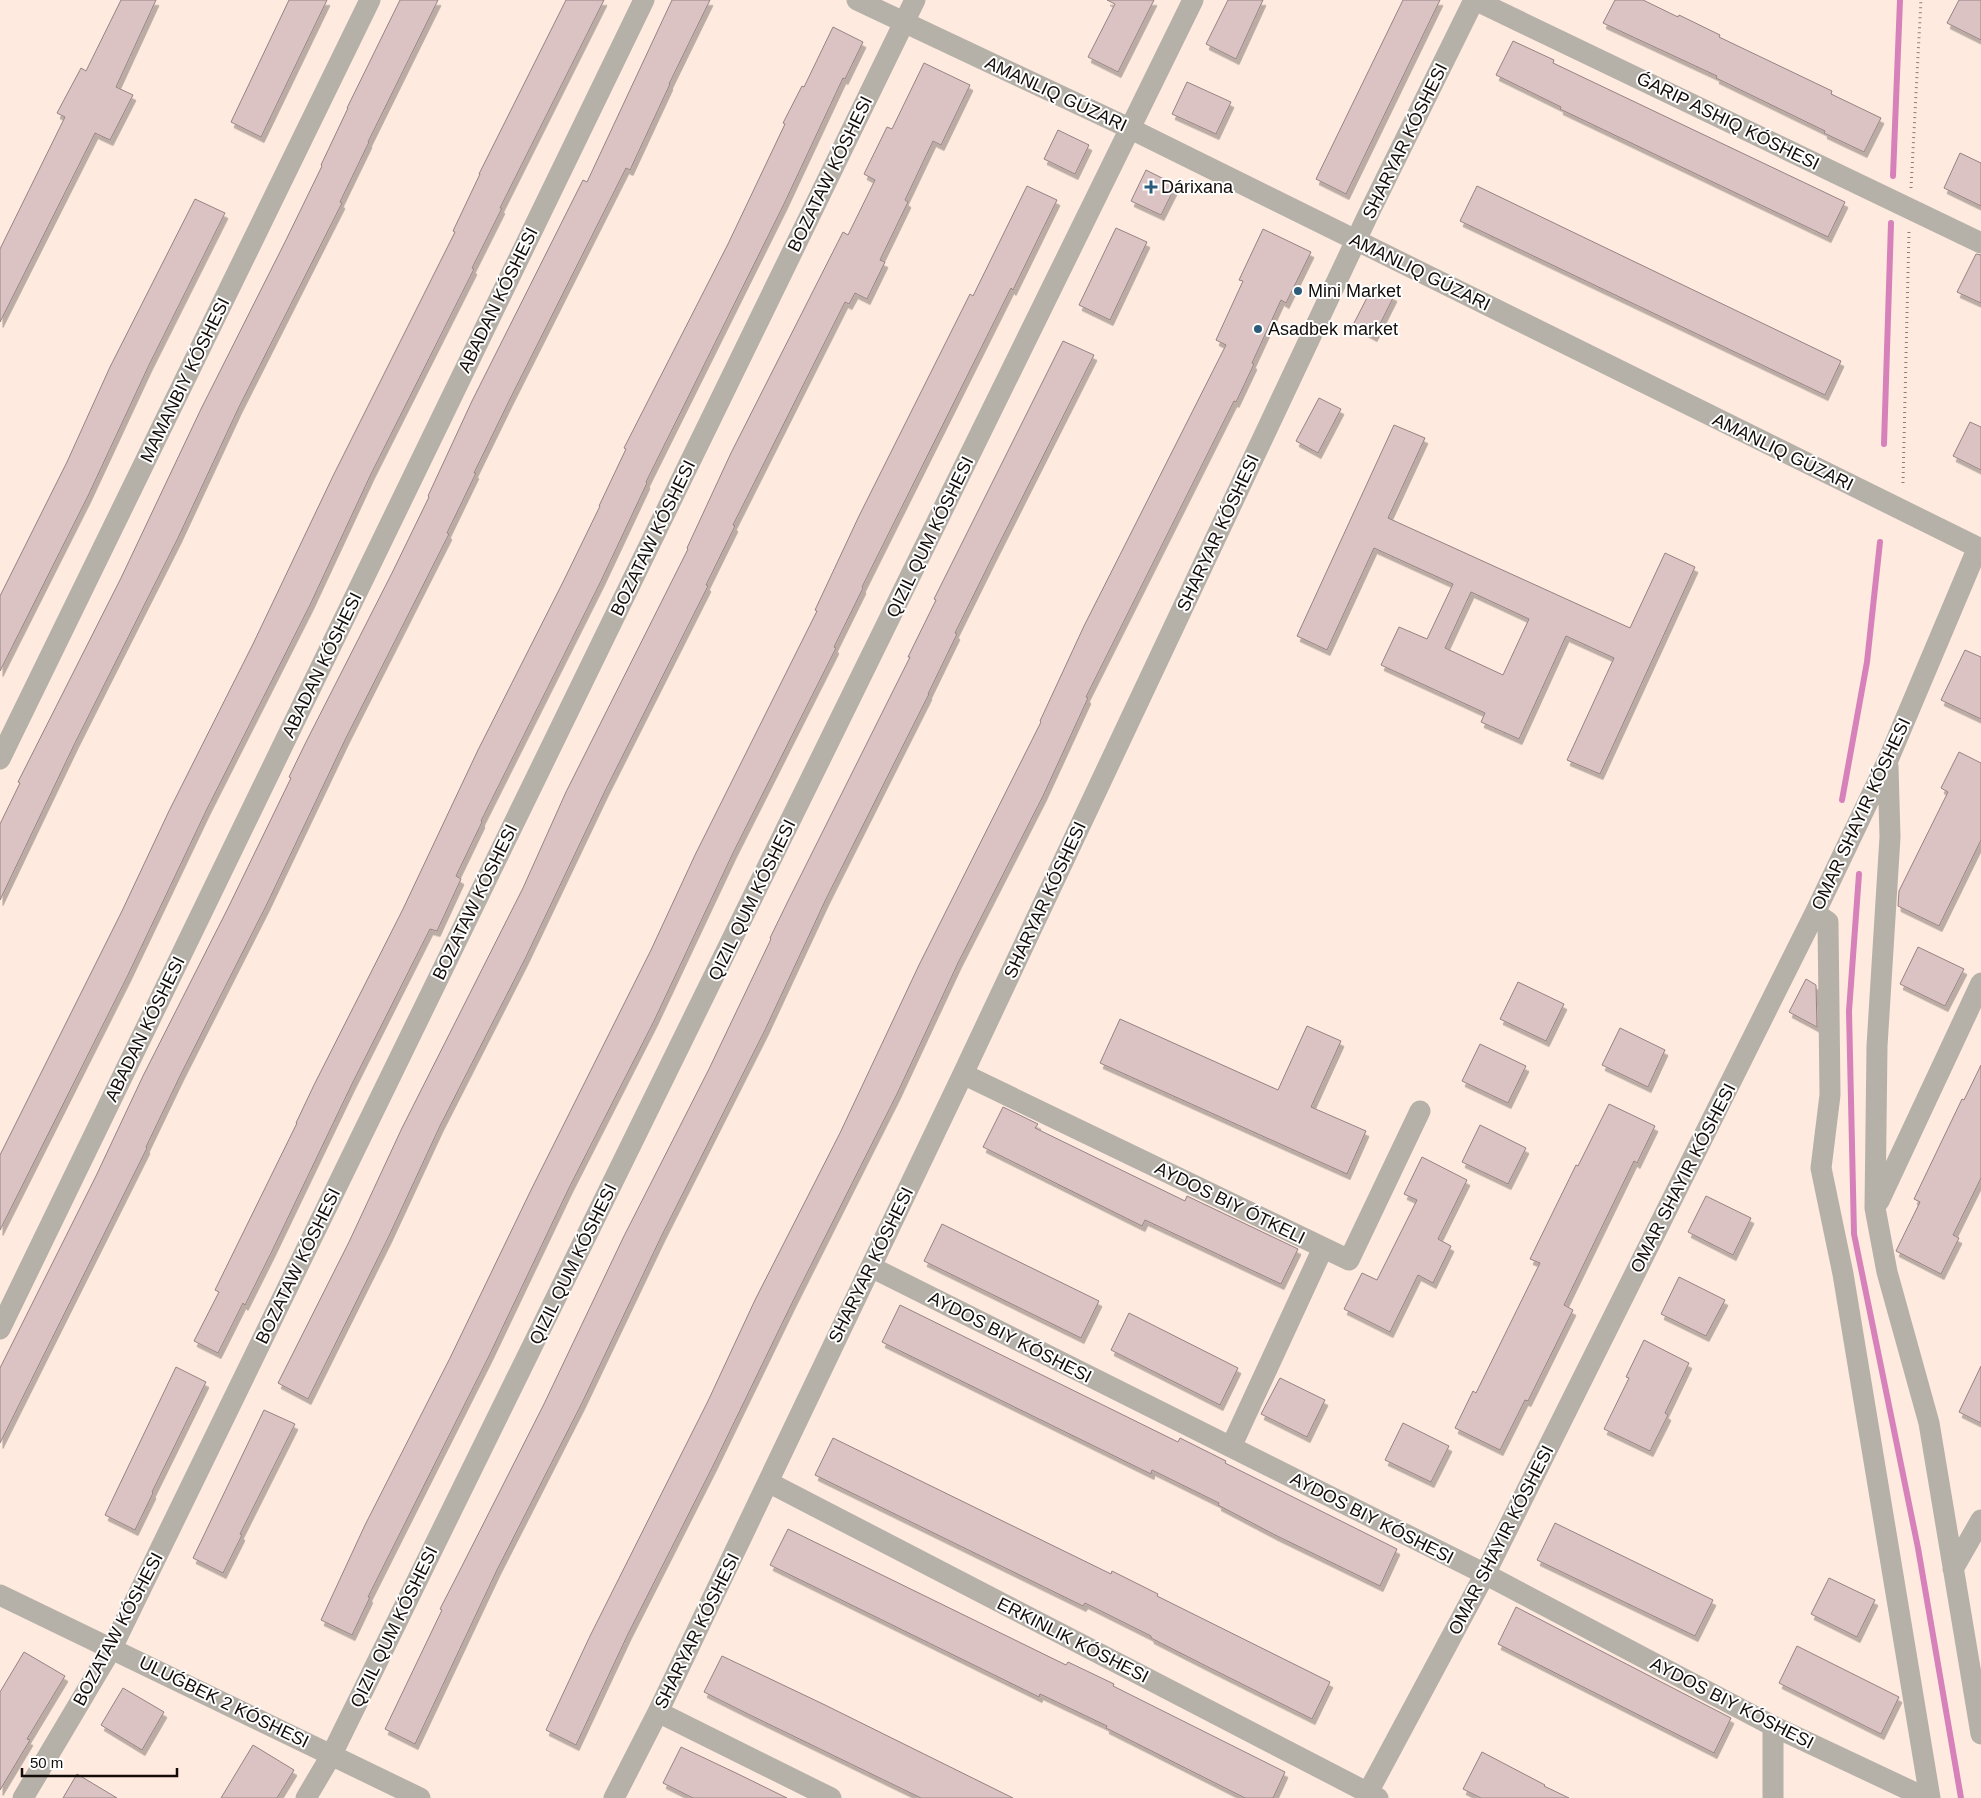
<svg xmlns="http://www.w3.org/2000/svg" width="1981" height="1798" font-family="Helvetica,sans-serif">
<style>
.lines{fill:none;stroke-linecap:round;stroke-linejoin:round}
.stream{stroke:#d781ba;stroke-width:6}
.building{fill:#dbc3c4;stroke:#978283;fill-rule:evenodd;filter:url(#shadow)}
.path{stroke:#8b7e77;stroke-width:3;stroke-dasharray:1 4;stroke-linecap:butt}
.minor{stroke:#b5b1a9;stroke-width:21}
.poi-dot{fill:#2d5c7b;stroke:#fff;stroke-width:2}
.labels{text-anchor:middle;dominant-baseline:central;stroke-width:4;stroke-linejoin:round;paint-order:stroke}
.street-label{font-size:18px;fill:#130c09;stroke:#fff}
.poi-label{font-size:18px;fill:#130c09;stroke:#fff;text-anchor:start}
</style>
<defs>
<filter id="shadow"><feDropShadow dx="3" dy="5.5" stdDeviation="0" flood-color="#0004"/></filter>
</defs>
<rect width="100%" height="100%" fill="#feeadf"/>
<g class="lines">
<!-- stream -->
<path class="stream" d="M1893 176 1900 0
M1884 444 1891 223
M1842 800 1867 662 1880 542
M1859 874 1849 1011 1854 1234 1918 1548 1961 1798"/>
</g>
<!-- building -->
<path class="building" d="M121 0H156L116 87 133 95 110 140 95 133 0 322V249L65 117 57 113 81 68 86 71Z
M289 0H327L261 137 231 122Z
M400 0H438L368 142H369L340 202 342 203 239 407 178 538 75 743 0 900V824L20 783 18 782 121 578 201 409 285 242 322 166 321 165 348 108H347Z
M566 0H604L500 208H502L472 268 474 269 371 474 310 605 207 809 127 977 0 1230V1155L122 911 169 811 253 644 333 476 455 232 453 231 480 174H479Z
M672 0H710L669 84H670L630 170 626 168 510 399 474 473H476L447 533 449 534 346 738 266 906 181 1074 146 1147 147 1148 0 1443V1368L96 1176 143 1076 228 908 291 778 289 777 307 740 392 573 429 497 428 496 472 401 583 180 587 182Z
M1107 0H1154L1118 72 1088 57 1115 4Z
M1228 0H1263L1236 59 1206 44Z
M1403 0H1440L1346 194 1316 179Z
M1615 0H1643L1678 17 1679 15 1720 35 1719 37 1832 91 1831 94 1881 118 1864 152 1824 133 1825 131 1716 78 1717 76 1603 23Z
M1959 0H1981V40L1947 23Z
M833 27 863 42 845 79 843 78 784 204 646 482 647 483 601 581 481 821 482 822 456 876 461 879 437 931 430 929 352 1084 272 1251 245 1305 243 1303 218 1353 194 1341 219 1292 215 1290 297 1123H296L314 1085 403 909 478 750 563 582 600 506H599L626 449 624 448 728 244 785 124 783 123 802 86 804 87Z
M1513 41 1554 60 1553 63 1845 202 1828 237 1560 109 1561 107 1496 75Z
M924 63 970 85 941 145 933 141 905 200 908 202 880 260 885 262 867 299 855 293 849 304 845 302 733 525 735 526 706 585 708 586 605 791 525 959 440 1126 388 1238 308 1399 278 1383 349 1242 402 1128 523 888 566 792 688 549 687 548 731 453 843 232 848 235 875 180 864 174 887 127 892 129Z
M1187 82 1231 102 1216 134 1172 114Z
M1058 130 1089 145 1075 174 1044 159Z
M1960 153 1981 163V206L1944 188Z
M1146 170 1176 185 1161 215 1131 201Z
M1027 186 1057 200 1013 290 1011 288 862 587 863 588 834 647 836 648 733 853 654 1021 569 1188 489 1356 368 1597H370L352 1635 321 1620 365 1525 450 1358 531 1190 651 950 695 855 817 611 815 610 859 516 970 294 973 296Z
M1477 186 1841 361 1825 395 1460 221Z
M195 199 225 213 149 365 88 496 0 671V596L67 462 110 367Z
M1116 228 1147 242 1110 320 1079 305Z
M1263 229 1311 252 1286 303 1281 300 1252 363 1254 364 1236 402 1234 401 1086 697 1088 698 1043 796 958 963 897 1094 794 1299 713 1466 628 1634 576 1745 546 1730 590 1636 708 1401 755 1300 840 1133 919 965 1041 722 1040 721 1084 626 1226 345 1216 340 1243 281 1239 280Z
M1976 254 1981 255V303L1957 292Z
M1373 286 1394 296 1374 336 1353 325Z
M1063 341 1094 355 991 560 955 633 957 634 928 694H929L826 899 765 1030 662 1235 582 1403 497 1570 415 1744 385 1729 442 1610 440 1609 459 1572 544 1404 624 1236 709 1069 771 939 770 938 788 901 910 657H908L936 600 934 599Z
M1319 398 1341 409 1318 453 1296 441Z
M1970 422 1981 427V470L1953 456Z
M1394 425 1425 438 1388 518 1630 628 1665 553 1695 567 1600 774 1567 760 1614 658 1566 636 1519 739 1481 722 1485 713 1381 665 1399 627 1427 639 1453 584 1374 548 1327 650 1297 636ZM1471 592 1529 619 1503 675 1445 648Z
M1965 650 1981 657V719L1941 700Z
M1959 752 1981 763V840L1939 926 1898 906 1899 891 1948 792 1941 788Z
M1918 947 1964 969 1945 1006 1900 984Z
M1806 979 1816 985 1817 1027 1789 1012Z
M1518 982 1564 1004 1546 1041 1500 1019Z
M1120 1019 1278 1090 1307 1026 1341 1041 1311 1107 1366 1131 1347 1174 1100 1063Z
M1620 1028 1665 1050 1648 1087 1602 1065Z
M1480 1044 1526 1066 1508 1103 1462 1081Z
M1981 1065V1178L1953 1235 1959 1238 1941 1274 1896 1251 1920 1202 1914 1199 1962 1099 1964 1100Z
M1609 1104 1655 1126 1637 1163 1634 1161 1564 1305 1573 1310 1528 1401 1525 1400 1500 1450 1455 1428 1473 1391 1476 1393 1540 1263 1530 1259 1576 1165 1578 1166Z
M1003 1107 1038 1124 1035 1128 1185 1201 1187 1196 1298 1249 1281 1284 1145 1220 1142 1226 983 1147Z
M1480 1125 1526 1148 1508 1184 1462 1162Z
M1422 1157 1467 1180 1438 1239 1451 1246 1433 1283 1418 1275 1390 1332 1344 1309 1362 1273 1377 1280 1417 1200 1404 1194Z
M1706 1196 1751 1218 1733 1255 1688 1232Z
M942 1224 1099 1301 1081 1338 924 1261Z
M1679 1277 1725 1300 1706 1336 1661 1314Z
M900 1305 1178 1442 1180 1438 1226 1461 1225 1463 1397 1549 1380 1586 1275 1535 1218 1505 1219 1503 1152 1470 1151 1474 882 1342Z
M1129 1313 1238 1368 1220 1405 1111 1350Z
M1644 1340 1689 1363 1665 1413 1668 1415 1650 1451 1604 1429 1629 1378 1626 1377Z
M1981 1366V1423L1959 1412Z
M176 1367 206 1382 152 1492 153 1493 135 1530 105 1515Z
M1280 1378 1325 1400 1307 1437 1261 1414Z
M264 1410 295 1424 240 1534 242 1535 223 1573 193 1558Z
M1403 1423 1449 1446 1431 1482 1385 1460Z
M833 1438 1111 1574 1112 1571 1158 1594 1157 1596 1330 1682 1312 1719 1208 1667 1151 1638V1636L1085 1603 1083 1606 815 1475Z
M1555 1523 1713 1600 1695 1636 1537 1560Z
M788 1529 1066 1665 1068 1662 1114 1684 1113 1686 1285 1772 1273 1798H1245L1106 1728 1107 1726 1040 1694 1039 1697 770 1565Z
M1829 1578 1875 1600 1857 1637 1811 1614Z
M1516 1607 1731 1718 1714 1753 1498 1644Z
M1797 1646 1899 1697 1881 1734 1779 1683Z
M24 1652 65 1676 27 1739 30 1740 0 1790V1692Z
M722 1656 823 1704 1013 1798H921L750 1715 704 1692Z
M123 1688 164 1712 142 1750 101 1725Z
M253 1745 294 1770 277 1798H221Z
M681 1747 736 1773 787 1798H693L663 1783Z
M1482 1752 1545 1785 1544 1786 1569 1798H1481L1463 1789Z
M77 1774 117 1798H63Z"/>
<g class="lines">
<!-- path -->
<path class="path" d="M1911 188 1921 0
M1903 483 1909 231"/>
<!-- minor -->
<path class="minor" d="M857 0 1131 129 1981 549
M1475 0 1981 243
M0 759 370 0
M1888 766 1890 837 1877 1046 1875 1208 1887 1272 1929 1423 1981 1734
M1815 913 1828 922 1830 1095 1821 1168 1843 1274 1930 1798
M963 1074 1349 1260 1420 1111
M1879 1201 1981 983
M871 1267 1485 1574 1773 1726 1926 1798
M0 1329 644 0
M1231 1447 1323 1248
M768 1482 1378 1798
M1953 1569 1981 1520
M0 1595 420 1798
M658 1712 831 1798
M23 1798 112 1648 915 0
M306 1798 332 1754 1193 0
M614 1798 658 1712 963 1074 1367 217 1474 0
M1365 1798 1485 1574 1815 913 1888 760 1978 547
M1773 1798V1726"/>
</g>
<!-- markers -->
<g class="poi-dot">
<path d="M1148.5 179.5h5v5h5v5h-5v5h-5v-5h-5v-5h5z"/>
<circle cx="1298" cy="291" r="5"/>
<circle cx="1258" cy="329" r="5"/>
</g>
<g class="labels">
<!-- street labels -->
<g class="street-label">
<text transform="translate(1056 94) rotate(25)">AMANLIQ GÚZARI</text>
<text transform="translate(1728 121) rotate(26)">ǴARIP ASHIQ KÓSHESI</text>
<text transform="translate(1405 141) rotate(-64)">SHARYAR KÓSHESI</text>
<text transform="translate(830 174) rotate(-64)">BOZATAW KÓSHESI</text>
<text transform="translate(1420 272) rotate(26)">AMANLIQ GÚZARI</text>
<text transform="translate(498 300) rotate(-64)">ABADAN KÓSHESI</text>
<text transform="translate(185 380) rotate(-64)">MAMANBIY KÓSHESI</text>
<text transform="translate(1783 452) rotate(26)">AMANLIQ GÚZARI</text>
<text transform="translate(1218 533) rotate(-65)">SHARYAR KÓSHESI</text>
<text transform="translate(930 537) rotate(-64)">QIZIL QUM KÓSHESI</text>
<text transform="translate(653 538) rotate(-64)">BOZATAW KÓSHESI</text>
<text transform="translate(322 665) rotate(-64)">ABADAN KÓSHESI</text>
<text transform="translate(1861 814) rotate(-65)">OMAR SHAYIR KÓSHESI</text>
<text transform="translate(752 900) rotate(-64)">QIZIL QUM KÓSHESI</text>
<text transform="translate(1045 900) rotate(-65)">SHARYAR KÓSHESI</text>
<text transform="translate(475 902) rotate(-64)">BOZATAW KÓSHESI</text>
<text transform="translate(145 1029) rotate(-64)">ABADAN KÓSHESI</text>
<text transform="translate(1683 1178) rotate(-63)">OMAR SHAYIR KÓSHESI</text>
<text transform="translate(1230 1203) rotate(26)">AYDOS BIY ÓTKELI</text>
<text transform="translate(573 1264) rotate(-64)">QIZIL QUM KÓSHESI</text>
<text transform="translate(871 1265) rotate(-64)">SHARYAR KÓSHESI</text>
<text transform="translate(298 1266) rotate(-64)">BOZATAW KÓSHESI</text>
<text transform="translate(1010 1337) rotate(27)">AYDOS BIY KÓSHESI</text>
<text transform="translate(1372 1518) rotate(27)">AYDOS BIY KÓSHESI</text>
<text transform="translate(1501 1540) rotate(-63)">OMAR SHAYIR KÓSHESI</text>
<text transform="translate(394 1627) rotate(-64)">QIZIL QUM KÓSHESI</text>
<text transform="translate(118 1629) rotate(-62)">BOZATAW KÓSHESI</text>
<text transform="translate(697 1631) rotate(-64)">SHARYAR KÓSHESI</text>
<text transform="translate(1073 1640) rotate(27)">ERKINLIK KÓSHESI</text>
<text transform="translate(224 1702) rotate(26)">ULUǴBEK 2 KÓSHESI</text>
<text transform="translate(1732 1703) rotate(27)">AYDOS BIY KÓSHESI</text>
</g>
<!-- poi labels -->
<g class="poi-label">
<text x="1161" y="187">Dárixana</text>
<text x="1308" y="291">Mini Market</text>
<text x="1268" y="329">Asadbek market</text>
</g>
</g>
<!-- scale -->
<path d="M22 1768v8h155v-8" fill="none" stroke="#130c09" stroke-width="2.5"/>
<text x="30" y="1768" font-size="15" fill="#130c09" stroke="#ffffff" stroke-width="4" paint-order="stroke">50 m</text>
</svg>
